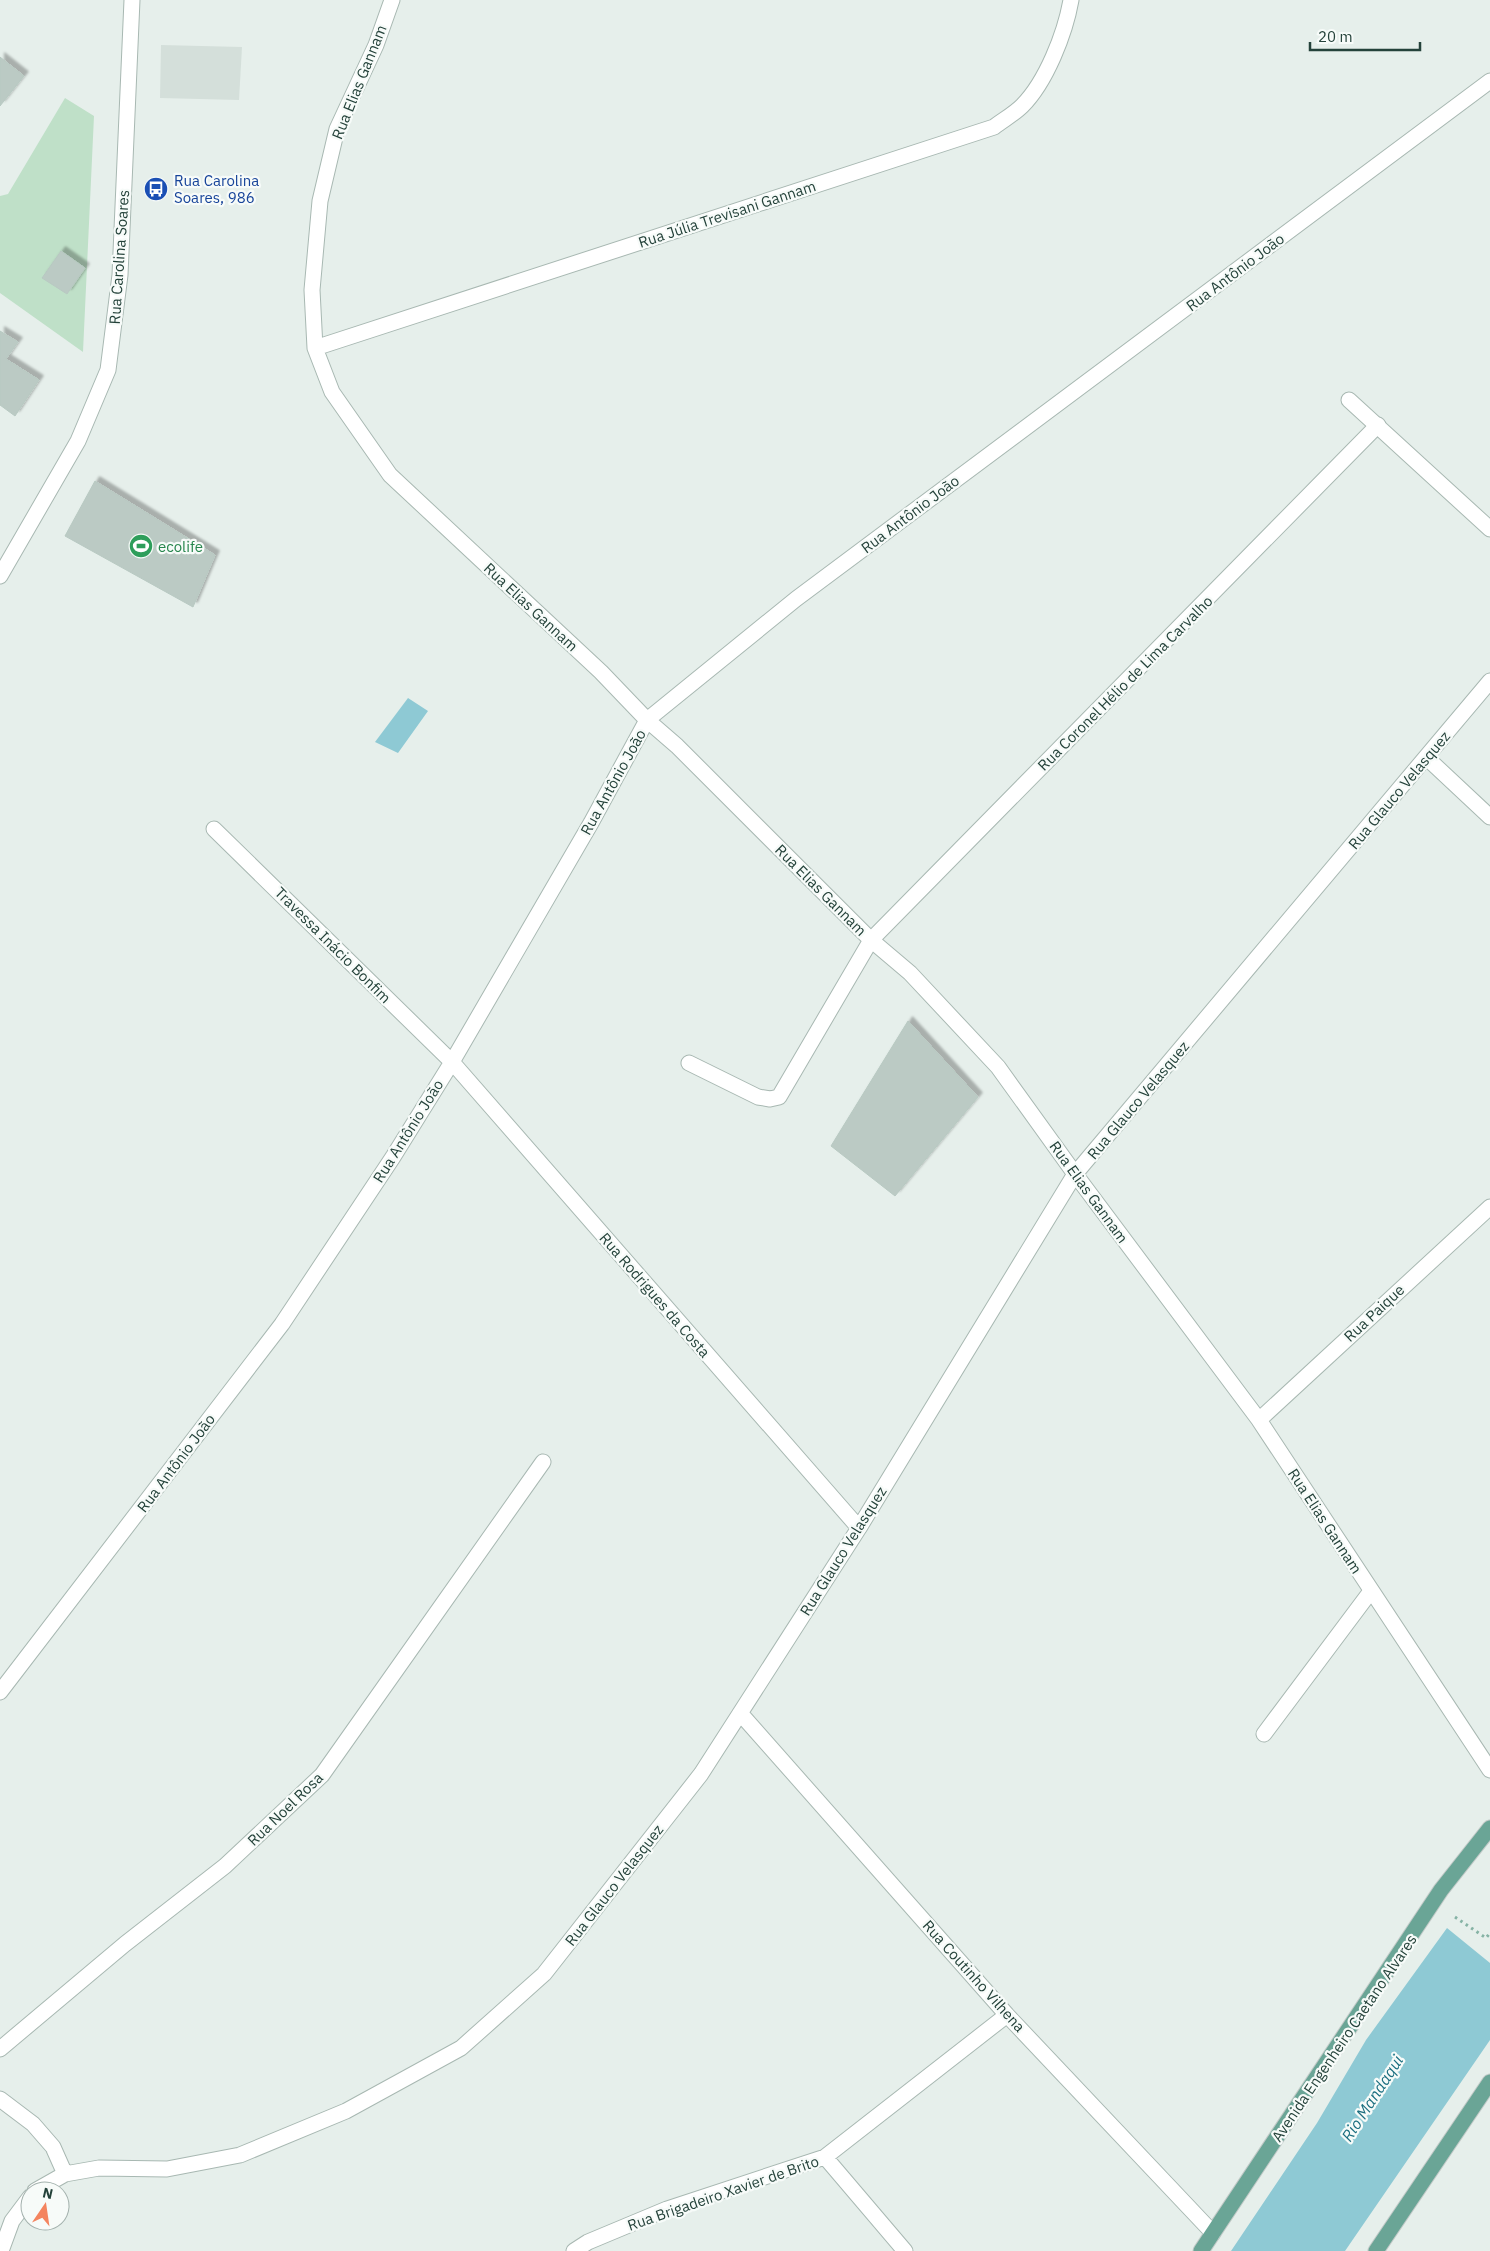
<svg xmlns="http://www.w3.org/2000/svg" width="1490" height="2251" font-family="'IBM Plex Sans',sans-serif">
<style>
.built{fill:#d4dfda}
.green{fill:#bfe0c8}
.water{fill:#8ec9d4}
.building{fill:#bbcac4;stroke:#b8c9c2;filter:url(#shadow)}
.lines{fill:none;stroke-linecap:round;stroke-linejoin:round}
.lane-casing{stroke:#a8b8b2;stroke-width:17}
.street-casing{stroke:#a8b8b2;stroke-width:17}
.primary-casing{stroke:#c2cac8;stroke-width:17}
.path{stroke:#86b3a5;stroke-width:3;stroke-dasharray:2.5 4;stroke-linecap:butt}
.lane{stroke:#fff;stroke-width:15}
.street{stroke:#fff;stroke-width:15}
.primary{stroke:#6aa596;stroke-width:15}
.labels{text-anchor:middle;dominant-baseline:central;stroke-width:4.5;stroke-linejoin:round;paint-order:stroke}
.street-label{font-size:15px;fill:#24423a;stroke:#f7fbf9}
.transit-label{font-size:15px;fill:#164399;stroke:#f7fbf9;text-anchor:start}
.leisure-label{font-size:15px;fill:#27864d;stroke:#f7fbf9;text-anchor:start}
.water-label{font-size:16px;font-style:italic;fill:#1c6f80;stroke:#f7fbf9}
</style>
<defs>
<filter id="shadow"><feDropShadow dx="4.5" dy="-4.5" stdDeviation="1" flood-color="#0004"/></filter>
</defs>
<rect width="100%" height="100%" fill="#e6efeb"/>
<!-- built -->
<path class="built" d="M161 45 242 47 239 100 160 98Z"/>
<!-- green -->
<path class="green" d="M65 98 94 116 83 352 0 293V196L8 194Z"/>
<!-- water -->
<path class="water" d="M408 698 428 711 398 753 375 742Z
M1447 1928 1490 1963V2040L1345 2251H1231L1317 2123 1366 2040Z"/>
<!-- building -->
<path class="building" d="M0 57 24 76 0 106Z
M61 251 85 268 67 294 42 278Z
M0 331 18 342 6 359 39 380 15 416 0 405Z
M95 481 215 555 193 607 65 536Z
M908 1021 978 1097 895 1196 831 1146Z"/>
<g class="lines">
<!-- lane casing -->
<g class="lane-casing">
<path id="lane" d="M1349 400 1490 529
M1264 1734 1371 1591"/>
</g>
<!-- street casing -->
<g class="street-casing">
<path id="street" d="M392 0 376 45 337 129 320 201 312 290 315 348 332 392 390 475 601 672 647 720 677 746 871 940 910 973 998 1067 1075 1174 1259 1420 1490 1770
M315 348 994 127C1003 120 1014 114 1022 106 1046 82 1065 34 1071 0
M0 576 78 441 108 370 120 275 132 0
M1427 758 1490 817
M214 829 452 1062 859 1528
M689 1063 758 1097 770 1099 779 1097 871 940 1378 425
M1259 1420 1490 1207
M0 1692 282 1324 393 1157 452 1062 591 823 647 720 796 599 1490 81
M740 1713 1007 2015 1213 2233
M0 2049 125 1944 225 1866 322 1775 543 1462
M0 2099 33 2124 53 2147 65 2174
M825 2157 905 2251
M35 2191 65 2174 99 2168 167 2169 240 2155 346 2111 461 2048 544 1974 701 1774 859 1528 1075 1174 1490 681
M1 2251 12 2221 30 2197
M574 2251 588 2242 667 2209 825 2157 1007 2015"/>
</g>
<!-- primary casing -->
<g class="primary-casing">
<path id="primary" d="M1201 2251 1441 1890 1490 1828
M1376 2251 1490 2082"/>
</g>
<!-- path -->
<path class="path" d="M1455 1917 1486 1938 1490 1933"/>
<!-- lane -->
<use href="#lane" class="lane"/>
<!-- street -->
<use href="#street" class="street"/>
<!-- primary -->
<use href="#primary" class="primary"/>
</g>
<!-- icons -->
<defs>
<g id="bus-disc" transform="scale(1.25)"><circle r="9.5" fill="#1a4fb4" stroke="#f7fbf9"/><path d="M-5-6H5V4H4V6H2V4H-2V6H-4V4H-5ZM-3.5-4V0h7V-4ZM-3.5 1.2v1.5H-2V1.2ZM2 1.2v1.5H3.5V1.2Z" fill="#fff"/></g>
<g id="stadium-disc" transform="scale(1.25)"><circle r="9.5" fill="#2e9e5b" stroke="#f7fbf9"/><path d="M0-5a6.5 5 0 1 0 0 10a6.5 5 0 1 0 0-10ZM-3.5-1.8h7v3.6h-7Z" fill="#fff"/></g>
</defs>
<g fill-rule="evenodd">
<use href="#bus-disc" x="156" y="189"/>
<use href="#stadium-disc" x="141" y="546"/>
</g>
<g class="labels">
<!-- street labels -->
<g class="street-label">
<text transform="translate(359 82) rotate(-68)">Rua Elias Gannam</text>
<text transform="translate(727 214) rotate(-18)">Rua Júlia Trevisani Gannam</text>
<text transform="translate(119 257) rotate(-86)">Rua Carolina Soares</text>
<text transform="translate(1235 272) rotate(-37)">Rua Antônio João</text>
<text transform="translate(910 514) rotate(-37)">Rua Antônio João</text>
<text transform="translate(531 607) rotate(43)">Rua Elias Gannam</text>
<text transform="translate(1125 683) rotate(-45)">Rua Coronel Hélio de Lima Carvalho</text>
<text transform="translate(613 782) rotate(-61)">Rua Antônio João</text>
<text transform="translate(1399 790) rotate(-50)">Rua Glauco Velasquez</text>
<text transform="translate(821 890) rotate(45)">Rua Elias Gannam</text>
<text transform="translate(333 945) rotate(45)">Travessa Inácio Bonfim</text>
<text transform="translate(1138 1100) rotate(-50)">Rua Glauco Velasquez</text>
<text transform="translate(408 1131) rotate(-58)">Rua Antônio João</text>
<text transform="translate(1089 1192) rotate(54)">Rua Elias Gannam</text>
<text transform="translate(655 1295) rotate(49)">Rua Rodrigues da Costa</text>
<text transform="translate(1374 1313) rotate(-43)">Rua Paique</text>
<text transform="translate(176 1463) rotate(-53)">Rua Antônio João</text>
<text transform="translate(1325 1521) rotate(57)">Rua Elias Gannam</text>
<text transform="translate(843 1551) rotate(-58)">Rua Glauco Velasquez</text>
<text transform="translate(285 1809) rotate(-44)">Rua Noel Rosa</text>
<text transform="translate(614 1885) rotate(-52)">Rua Glauco Velasquez</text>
<text transform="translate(974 1976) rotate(48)">Rua Coutinho Vilhena</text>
<text transform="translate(1344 2038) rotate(-56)">Avenida Engenheiro Caetano Alvares</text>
<text transform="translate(723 2193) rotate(-19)">Rua Brigadeiro Xavier de Brito</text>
</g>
<!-- transit labels -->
<g class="transit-label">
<text x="174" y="180">Rua Carolina<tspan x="174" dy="17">Soares, 986</tspan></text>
</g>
<!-- leisure labels -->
<g class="leisure-label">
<text x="158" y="546">ecolife</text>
</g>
<!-- water labels -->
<g class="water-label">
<text transform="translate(1372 2098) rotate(-57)">Rio Mandaqui</text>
</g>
</g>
<!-- north arrow -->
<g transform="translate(45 2206) rotate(13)"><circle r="24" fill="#f7fbf9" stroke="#a3b1ad"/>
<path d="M0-4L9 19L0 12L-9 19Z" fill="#f4845f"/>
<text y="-8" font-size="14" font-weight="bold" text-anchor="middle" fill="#24423a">N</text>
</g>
<!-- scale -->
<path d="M1310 42v8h110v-8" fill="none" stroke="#24423a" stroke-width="2.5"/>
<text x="1318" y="42" font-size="15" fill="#24423a" stroke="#f7fbf9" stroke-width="4" paint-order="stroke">20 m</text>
</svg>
